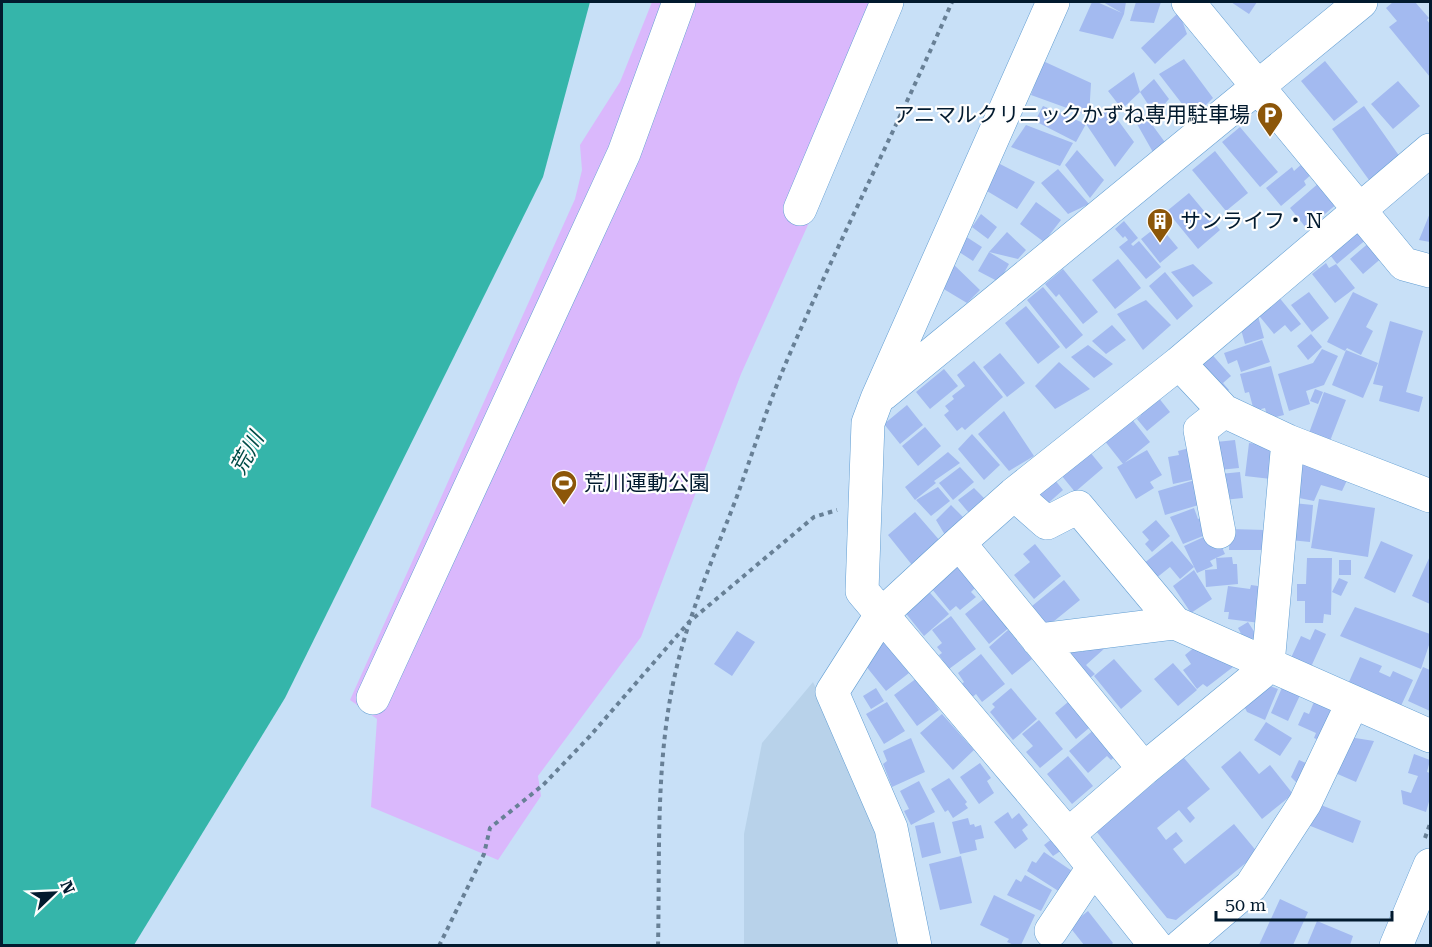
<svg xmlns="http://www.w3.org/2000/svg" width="1432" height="947" font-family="'Roboto Serif','Noto Sans JP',serif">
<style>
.built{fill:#b8d2ea}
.green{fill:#dab8fc}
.water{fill:#35b5aa}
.building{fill:#a3baf0}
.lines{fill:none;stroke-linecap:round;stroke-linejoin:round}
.minor-casing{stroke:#619dd2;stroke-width:34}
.path{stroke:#688096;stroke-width:4;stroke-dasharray:4.5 4.5;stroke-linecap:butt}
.minor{stroke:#fff;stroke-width:33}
.labels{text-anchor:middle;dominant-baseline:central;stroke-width:4.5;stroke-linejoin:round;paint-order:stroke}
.poi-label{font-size:21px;fill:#021a2e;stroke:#fefefe;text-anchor:start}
.water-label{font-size:22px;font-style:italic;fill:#004c47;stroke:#fefefe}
</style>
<rect width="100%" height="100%" fill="#c8e0f7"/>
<!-- built -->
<path class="built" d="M813 682 869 798 907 945 744 946V834L762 743Z"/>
<!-- green -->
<path class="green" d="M652 2H900L816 207 741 374 641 637 538 776 541 796 498 860 371 807 377 719 350 700 575 199 582 170 580 145 620 82Z"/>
<!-- water -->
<path class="water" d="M2 2H590L543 177 285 698 134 945H2Z"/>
<!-- building -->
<path class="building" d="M1092 2H1097L1122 13 1103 2H1126L1124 14 1113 39 1079 31Z
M1136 2H1161L1154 23 1130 21Z
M1231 2H1257L1249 14Z
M1393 2H1415L1429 18 1427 20 1430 24V77L1389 27 1397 21 1386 8Z
M1179 12 1187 34 1155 64 1141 48Z
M1184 59 1213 98 1193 118 1159 74Z
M1043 61 1091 83 1089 116 1031 95Z
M1325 61 1358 102 1334 121 1301 81Z
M1134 72 1140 92 1122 109 1108 91Z
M1154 79 1169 99 1155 115 1140 92Z
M1398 81 1420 106 1393 129 1371 104Z
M1043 106 1086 124 1076 142 1035 121Z
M1364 106 1400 157 1369 180 1332 129Z
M1109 108 1134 142 1115 167 1086 124Z
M1142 111 1167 145 1154 154 1133 117Z
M1026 125 1073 143 1060 166 1011 147Z
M1240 127 1278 172 1260 187 1222 142Z
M1077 150 1104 180 1090 198 1065 165Z
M1215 151 1248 193 1226 211 1192 170Z
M1304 162 1313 173 1304 181 1306 185 1281 206 1266 188 1292 167 1294 171Z
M1000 164 1035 182 1017 209 982 188Z
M1058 169 1089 204 1068 214 1041 183Z
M1320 182 1338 203 1307 229 1290 208Z
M1189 193 1220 230 1198 249 1167 211Z
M1036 202 1061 220 1044 242 1020 224Z
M1430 213V242L1419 240Z
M981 214 997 227 988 239 972 227Z
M1124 221 1138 238 1131 244 1133 246 1139 241 1161 267 1146 279 1119 247 1128 240 1125 236 1123 238 1115 229Z
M1159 225 1178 248 1160 263 1141 239Z
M1348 225 1368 238 1337 264 1323 246Z
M1007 232 1026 250 1018 259 989 252 1009 264 999 282 978 271 989 252Z
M965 236 982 247 973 261 956 250Z
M1371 241 1384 256 1363 274 1350 259Z
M1118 259 1141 288 1115 309 1092 280Z
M951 262 980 290 967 303 942 288Z
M1326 263 1329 268 1336 264 1355 288 1335 303 1312 274Z
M1193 264 1213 283 1193 297 1171 272Z
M1063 269 1098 312 1083 324 1059 294 1056 297 1045 284Z
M1165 272 1193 306 1177 320 1149 286Z
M1043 287 1083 335 1066 349 1027 300Z
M1273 290 1301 324 1291 332 1285 325 1274 334 1256 312Z
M1309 292 1329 318 1312 332 1291 305Z
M1353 292 1378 304 1366 327 1373 331 1361 355 1347 348 1345 351 1327 342Z
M1146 300 1171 325 1143 350 1117 314Z
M1026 306 1060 347 1038 364 1005 323Z
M1258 316 1264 338 1245 344 1239 322Z
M1390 321 1423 331 1406 392 1423 397 1419 412 1379 401 1383 386 1373 384Z
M1112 325 1126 340 1106 354 1092 341Z
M1311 334 1322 347 1308 360 1297 346Z
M1262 340 1270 362 1241 372 1237 360 1228 364 1224 353Z
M1088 345 1113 364 1094 378 1071 357Z
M1322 349 1338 356 1324 385 1306 391 1310 404 1289 411 1278 374 1313 363Z
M1208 350 1231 376 1223 383 1229 390 1224 394 1195 362Z
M1346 350 1378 363 1363 398 1332 385Z
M1000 353 1025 383 1007 397 983 367Z
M974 361 1003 397 965 430 962 427 957 431 944 415 949 411 945 406 954 399 952 396 965 386 957 375Z
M1059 362 1090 389 1055 409 1035 386Z
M1271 366 1284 415 1268 419 1265 408 1254 411 1249 392 1245 393 1240 374Z
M944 369 958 386 930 409 916 392Z
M1315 389 1323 392 1318 404 1310 401Z
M1154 392 1170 412 1147 431 1137 419 1141 415 1135 408Z
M1324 392 1346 400 1330 441 1309 433Z
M907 405 923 425 900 444 884 424Z
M1004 411 1034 456 1009 471 978 434Z
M1127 413 1150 442 1123 464 1100 435Z
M925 427 941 446 918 466 902 446Z
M972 434 1000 465 984 480 958 449Z
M1235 440 1239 468 1219 470 1216 442Z
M1249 443 1274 446 1271 479 1245 476Z
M1085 446 1103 468 1075 492 1057 470Z
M1193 447 1200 478 1173 484 1168 457 1179 455 1178 451Z
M1147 450 1162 475 1150 482 1154 488 1136 499 1117 467Z
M948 452 960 463 934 481 936 483 915 500 905 487Z
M1294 456 1349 476 1342 491 1321 485 1314 501 1289 496Z
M960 467 974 482 953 500 939 483Z
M1240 472 1243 498 1223 500 1220 474Z
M1050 474 1063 490 1045 506 1032 490Z
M1195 480 1202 504 1165 515 1158 491Z
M938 487 950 501 931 516 916 500Z
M974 488 988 502 969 513 958 500Z
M1319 499 1375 508 1368 557 1311 548Z
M1293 503 1313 505 1310 542 1290 540Z
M951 505 965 519 945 535 936 520Z
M1194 508 1198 519 1203 517 1208 534 1183 544 1170 517Z
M915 512 941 542 912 565 888 535Z
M1156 520 1170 536 1152 552 1145 544 1149 540 1142 532Z
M1230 529 1266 530 1265 550H1229Z
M1208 535 1219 541 1225 554 1216 558 1232 557 1233 564H1237L1238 584 1206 587 1205 570 1217 569 1216 558 1210 561 1213 566 1197 573 1184 546Z
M1172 541 1194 567 1180 579 1170 567 1155 579 1143 564Z
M1381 541 1413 555 1395 593 1364 578Z
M1035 544 1061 576 1034 599 1014 575 1030 562 1023 554Z
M1430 556V604L1412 596Z
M1307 558H1332L1331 615 1324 614 1323 623H1305V601H1297V584H1306Z
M1339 560H1351V575H1339Z
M952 561 975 588 971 592 976 597 960 610 956 606 950 611 927 583Z
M1194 570 1212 599 1191 613 1173 586Z
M1339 578 1348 582 1341 596 1332 592Z
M1064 580 1080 600 1048 626 1032 606Z
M923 585 949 614 924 636 900 606Z
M1251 585 1265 587 1260 623 1228 619 1229 612H1224L1228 586 1250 589Z
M986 597 1010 627 989 644 965 614Z
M1355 607 1430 634V642L1421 669 1340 636Z
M951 616 976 649 949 669 939 655 942 653 937 647 942 643 932 630Z
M1248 622 1257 636 1246 643 1238 628Z
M1315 629 1326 634 1310 669 1290 660 1301 636 1310 640Z
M1008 630 1032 659 1012 675 989 647Z
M737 631 755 642 732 676 714 664Z
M880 637 909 673 886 691 857 655Z
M1097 639 1105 648 1086 665 1095 674 1085 682 1060 653 1073 641 1082 652Z
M1201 642 1233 667 1207 687 1203 684 1197 689 1183 670 1191 664 1185 655Z
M981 654 1005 684 982 702 976 694 969 700 958 687 964 682 958 673Z
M1360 657 1382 666 1379 672 1390 677 1393 671 1413 680 1400 708 1348 684Z
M1114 659 1142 691 1121 709 1094 676Z
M1173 663 1197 690 1178 706 1154 679Z
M1423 667 1430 670V711L1408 701Z
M917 678 939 710 917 726 894 695Z
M1260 682 1278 689 1265 720 1247 712 1241 700Z
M1284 683 1302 691 1288 721 1271 713Z
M876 688 884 701 871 709 863 696Z
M1011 688 1037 719 1013 740 990 712 995 707 992 704Z
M1318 692 1342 702 1325 743 1314 738 1316 733 1298 725 1304 712 1309 714Z
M1074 697 1095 723 1076 739 1055 713Z
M887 702 905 731 884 744 866 714Z
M942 714 974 750 953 770 920 733Z
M1039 720 1063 749 1040 768 1026 752 1033 746 1022 734Z
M1266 722 1292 738 1280 756 1254 740Z
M1097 727 1119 753 1111 760 1107 756 1088 773 1069 751Z
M1349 737 1374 741 1356 782 1333 772Z
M911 738 925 772 892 787 883 764 887 761 883 751Z
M1240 751 1259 774 1270 765 1293 794 1262 819 1221 767Z
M1414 754 1430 760 1427 772 1430 773V798L1426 812 1403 804 1401 790 1411 793 1418 776 1408 773Z
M1068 756 1093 786 1072 804 1047 774Z
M1184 758 1210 789 1187 808 1195 818 1190 823 1179 810 1157 828 1166 840 1176 832 1183 841 1173 849 1185 864 1234 824 1258 853 1176 920 1167 918 1096 831Z
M1299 760 1315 767 1304 790 1291 777Z
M980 763 991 778 987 781 994 793 979 804 960 777Z
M949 778 967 802 965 804 968 808 953 818 948 810 945 812 931 789Z
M919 781 935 812 911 825 904 811 909 809 900 791Z
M1316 803 1361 821 1353 843 1308 825Z
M1008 812 1012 819 1019 813 1028 825 1022 830 1028 839 1015 849 994 822Z
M968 818 970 825 974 824 975 827 981 825 984 838 975 840 977 850 960 854 952 822Z
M934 822 941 853 922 858 915 826Z
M1053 838 1062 850 1053 856 1044 845Z
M1044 852 1075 873 1060 892 1027 871 1032 861 1036 863Z
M961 856 972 903 940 910 929 864Z
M1025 875 1052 890 1041 911 1007 895 1016 879 1021 882Z
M994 895 1035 915 1021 945H1014L1007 942 1009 939 980 925Z
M1280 899 1308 912 1293 945H1259Z
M1088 911 1113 943 1111 945H1084L1069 926Z
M1317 921 1353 936 1350 945H1307Z"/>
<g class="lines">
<!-- minor casing -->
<g class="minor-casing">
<path id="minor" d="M1053 2 877 399 868 423 862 591 1068 835 1156 946
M1188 2 1404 264 1430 271
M800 209 887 2
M1179 363 1224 411 1288 441 1430 496
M883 394 1361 2
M1014 494 1047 523 1078 507 1175 623 1430 736
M1219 532 1200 430 1224 411
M959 543 1144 769
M1038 640 1175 623
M373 698 624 153 679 2
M1068 835 1144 769 1261 673 1269 653 1288 441
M1051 931 1093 868
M915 946 891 828 832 692 881 615 959 543 1014 494 1179 363 1430 150
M1181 946 1251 886 1305 803 1353 702
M1396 946 1430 865"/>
</g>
<!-- path -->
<path class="path" d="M1425 838 1430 824
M439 946 484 854 490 828 543 785 590 736 689 622 814 517 837 510
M658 946C660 854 655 759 676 670 690 611 714 556 736 499 753 452 768 404 788 358 840 238 900 121 952 2"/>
<!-- minor -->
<use href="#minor" class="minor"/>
</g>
<!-- icons -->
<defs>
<g id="parking-pin" transform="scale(1.35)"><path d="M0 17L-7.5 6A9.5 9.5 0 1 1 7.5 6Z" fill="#8c5609" stroke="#fefefe"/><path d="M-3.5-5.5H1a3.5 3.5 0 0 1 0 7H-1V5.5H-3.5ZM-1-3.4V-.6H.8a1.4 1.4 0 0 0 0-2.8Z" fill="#fff"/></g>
<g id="building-pin" transform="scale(1.35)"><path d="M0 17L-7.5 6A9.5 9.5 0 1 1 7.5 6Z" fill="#8c5609" stroke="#fefefe"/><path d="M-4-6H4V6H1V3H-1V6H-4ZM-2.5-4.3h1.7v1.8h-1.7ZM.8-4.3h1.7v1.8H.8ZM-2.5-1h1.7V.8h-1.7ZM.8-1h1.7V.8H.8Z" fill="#fff"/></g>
<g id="stadium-pin" transform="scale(1.35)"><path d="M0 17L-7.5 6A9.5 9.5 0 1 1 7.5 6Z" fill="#8c5609" stroke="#fefefe"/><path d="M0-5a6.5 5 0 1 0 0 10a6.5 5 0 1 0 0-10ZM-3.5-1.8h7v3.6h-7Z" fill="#fff"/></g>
</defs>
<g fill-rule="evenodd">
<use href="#parking-pin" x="1270" y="115"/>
<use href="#building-pin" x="1160" y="221"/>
<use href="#stadium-pin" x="564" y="483"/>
</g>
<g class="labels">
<!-- poi labels -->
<g class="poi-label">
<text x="1250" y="115" text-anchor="end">アニマルクリニックかずね専用駐車場</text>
<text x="1180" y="221">サンライフ・N</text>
<text x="584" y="483">荒川運動公園</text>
</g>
<!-- water labels -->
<g class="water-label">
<text transform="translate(247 453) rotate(-61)">荒川</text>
</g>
</g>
<!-- border -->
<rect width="1432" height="947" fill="none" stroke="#021a2e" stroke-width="6"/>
<!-- north arrow -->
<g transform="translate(54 893) rotate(67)" stroke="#fefefe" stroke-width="4.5" paint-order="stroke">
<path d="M0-4.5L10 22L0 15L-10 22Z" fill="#021a2e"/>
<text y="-9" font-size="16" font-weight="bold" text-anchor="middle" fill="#021a2e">N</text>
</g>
<!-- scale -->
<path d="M1216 911v9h176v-9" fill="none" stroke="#021a2e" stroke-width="3"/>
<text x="1225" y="911" font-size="18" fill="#021a2e" stroke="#fefefe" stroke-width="4.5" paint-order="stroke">50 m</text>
</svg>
